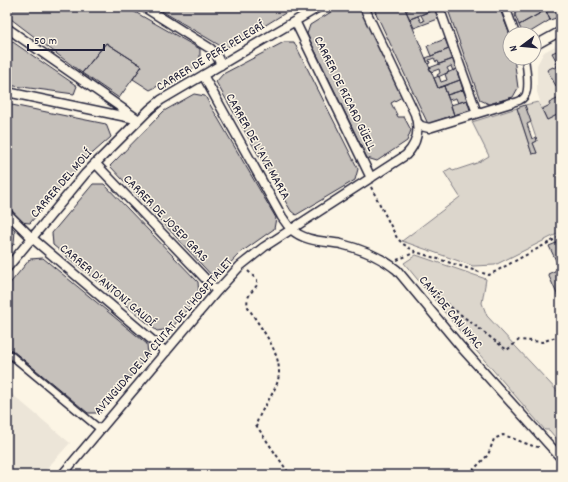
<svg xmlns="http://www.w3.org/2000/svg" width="568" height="482" font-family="Dekko,sans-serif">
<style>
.built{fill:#ece5d8}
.green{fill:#dcd6cc;stroke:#7f7c84}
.building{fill:#c6c1bb;stroke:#22223b}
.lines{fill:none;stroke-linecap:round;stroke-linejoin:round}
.pedestrian-casing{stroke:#22223b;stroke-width:9}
.minor-casing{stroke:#22223b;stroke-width:11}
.path{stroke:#22223b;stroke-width:2;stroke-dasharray:3 3;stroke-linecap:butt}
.pedestrian{stroke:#fcf5e5;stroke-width:6}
.minor{stroke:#fcf5e5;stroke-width:8}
.labels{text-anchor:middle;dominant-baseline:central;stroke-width:3;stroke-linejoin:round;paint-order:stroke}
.street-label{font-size:13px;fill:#22223b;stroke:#fcf5e5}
</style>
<rect width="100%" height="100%" fill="#fcf5e5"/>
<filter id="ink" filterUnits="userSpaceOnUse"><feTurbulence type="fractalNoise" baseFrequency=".025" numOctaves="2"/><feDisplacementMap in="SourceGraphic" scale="8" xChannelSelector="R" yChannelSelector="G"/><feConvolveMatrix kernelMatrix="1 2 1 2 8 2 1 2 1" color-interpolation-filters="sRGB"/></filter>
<g filter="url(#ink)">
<!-- built -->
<path class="built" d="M561 43V151L538 102 540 101 537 92V65L544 52Z
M7 390 70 443 41 475H7Z"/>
<!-- green -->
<path class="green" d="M538 102 547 120 561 113V232L495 265 473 266 402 241 460 197 444 172 451 168 453 171 477 163 489 156 472 122 517 108 532 154 537 153 533 143 537 141 525 105Z
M416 255 486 279 482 303 487 316 561 395V444L549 430H545L473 347 404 263Z"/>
<!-- building -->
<path class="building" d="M7 7H126L200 49V65L150 90 133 79 142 66 106 43 82 73 7 16Z
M155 7H295L235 44 224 48Z
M339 7H359L402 97 391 103 398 117H404L411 130 407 141 377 161 367 158 307 34 310 25Z
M373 7H403L406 11 438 88 444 86 454 115 428 124Z
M413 7H434L435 9 410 19 406 11Z
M447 7H499L510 35V58H514L518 88 513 97 489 104 480 100Z
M518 7H545L546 10 519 25 515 15Z
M548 7H555L559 17 550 20 545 9Z
M555 7H561V15L559 17Z
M435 9 438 19 414 28 410 19 418 16 421 22 424 21 421 15Z
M546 10 550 20 527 34H523L519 25Z
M7 38 77 86 74 94 7 85Z
M445 39 449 49 431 56 427 46Z
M284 42H294L358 169 355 180 296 215 291 211 216 82 223 74Z
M106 43 142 66 119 98 82 73Z
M449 49 453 59 439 64 438 61 436 62 434 58 429 60 430 63 428 64 426 58Z
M561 49V84L556 86 547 70 553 67 554 68 557 67 555 63 557 62 552 53Z
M453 59 456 69 453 71 451 66 447 68 449 72 438 77 437 75 440 73 439 69 431 72 429 68Z
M456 69 460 80 438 88 434 78 439 76 441 82 447 80 445 74Z
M460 80 463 90 447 95 444 86Z
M463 90 467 100 458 103 456 98 449 100 447 95Z
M194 94 205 96 276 218 274 229 240 253 215 279 110 166 164 111Z
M561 97V113L547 120 542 109 550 105 549 103Z
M467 100 470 110 454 115 451 105Z
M7 104 106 124 111 137 85 160 30 223 20 222 7 208Z
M525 105 531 122 527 124 532 139 536 137 537 141 533 143 537 153 532 154 517 108Z
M93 184H104L198 282 199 295 171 329 157 331 53 245 52 233Z
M7 223 15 230 14 244 7 251Z
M561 241V268L560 269 549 246Z
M43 258 147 344 148 356 100 413H88L7 346V287L30 259Z
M561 268V303L548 274Z"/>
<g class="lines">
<!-- pedestrian casing -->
<g class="pedestrian-casing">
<path id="pedestrian" d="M511 103C516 102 522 101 525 96 530 88 526 67 525 58
M7 352 101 430"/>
</g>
<!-- minor casing -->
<g class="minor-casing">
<path id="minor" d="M144 7 211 49 216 54 221 65
M439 7 477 113
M505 7 515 34
M295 21 371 178
M7 28 139 120
M534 46 561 31
M203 75 282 217C285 221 288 226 291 229 305 242 325 241 341 244 361 249 381 257 397 270L461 347 561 458
M7 92 136 119
M418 123 421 126 429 128 511 103
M95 163 217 291
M7 213 32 238 166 352
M7 268 85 174 150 109 161 100 319 7
M62 475 217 291 240 266 264 247 406 155C417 144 420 129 415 114L364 7"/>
</g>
<!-- path -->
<path class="path" d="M371 187 397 238 403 244 416 252
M397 260 416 252 489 275 561 236
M248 271 257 280V285C252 292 245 297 248 307 261 330 288 358 276 386 271 398 259 413 256 425L290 475
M422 285 507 350 519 340 542 342 556 337 561 329
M468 475 488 455 494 439 503 435C511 437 534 448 540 447"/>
<!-- pedestrian -->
<use href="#pedestrian" class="pedestrian"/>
<!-- minor -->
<use href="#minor" class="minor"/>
</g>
</g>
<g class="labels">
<!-- street labels -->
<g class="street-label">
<text transform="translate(211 57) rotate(-31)">CARRER DE PERE PELEGRÍ</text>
<text transform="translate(344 94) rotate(64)">CARRER DE RICARD GÜELL</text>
<text transform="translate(257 147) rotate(61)">CARRER DE L'AVE MARIA</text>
<text transform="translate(62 184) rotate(-49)">CARRER DEL MOLÍ</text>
<text transform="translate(165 219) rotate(46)">CARRER DE JOSEP GRAS</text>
<text transform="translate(107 286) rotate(40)">CARRER D'ANTONI GAUDÍ</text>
<text transform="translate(450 313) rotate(50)">CAMÍ DE CAN NYAC</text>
<text transform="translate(164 337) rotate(-49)">AVINGUDA DE LA CIUTAT DE L'HOSPITALET</text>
</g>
</g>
<!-- margin -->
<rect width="568" height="482" fill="none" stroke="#fcf5e5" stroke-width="24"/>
<rect x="12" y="12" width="544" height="458" fill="none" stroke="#22223b" stroke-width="1.5" filter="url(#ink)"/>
<!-- north arrow -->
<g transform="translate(522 46) rotate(254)"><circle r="19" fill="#fcf5e5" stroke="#a5a1a1"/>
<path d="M0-3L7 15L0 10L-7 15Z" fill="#22223b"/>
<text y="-6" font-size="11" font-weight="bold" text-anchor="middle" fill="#22223b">N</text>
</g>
<!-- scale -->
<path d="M28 44v6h76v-6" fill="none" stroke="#22223b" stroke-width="2"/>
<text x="34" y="44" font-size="12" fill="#22223b" stroke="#fcf5e5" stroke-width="3" paint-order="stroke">50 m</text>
</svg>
